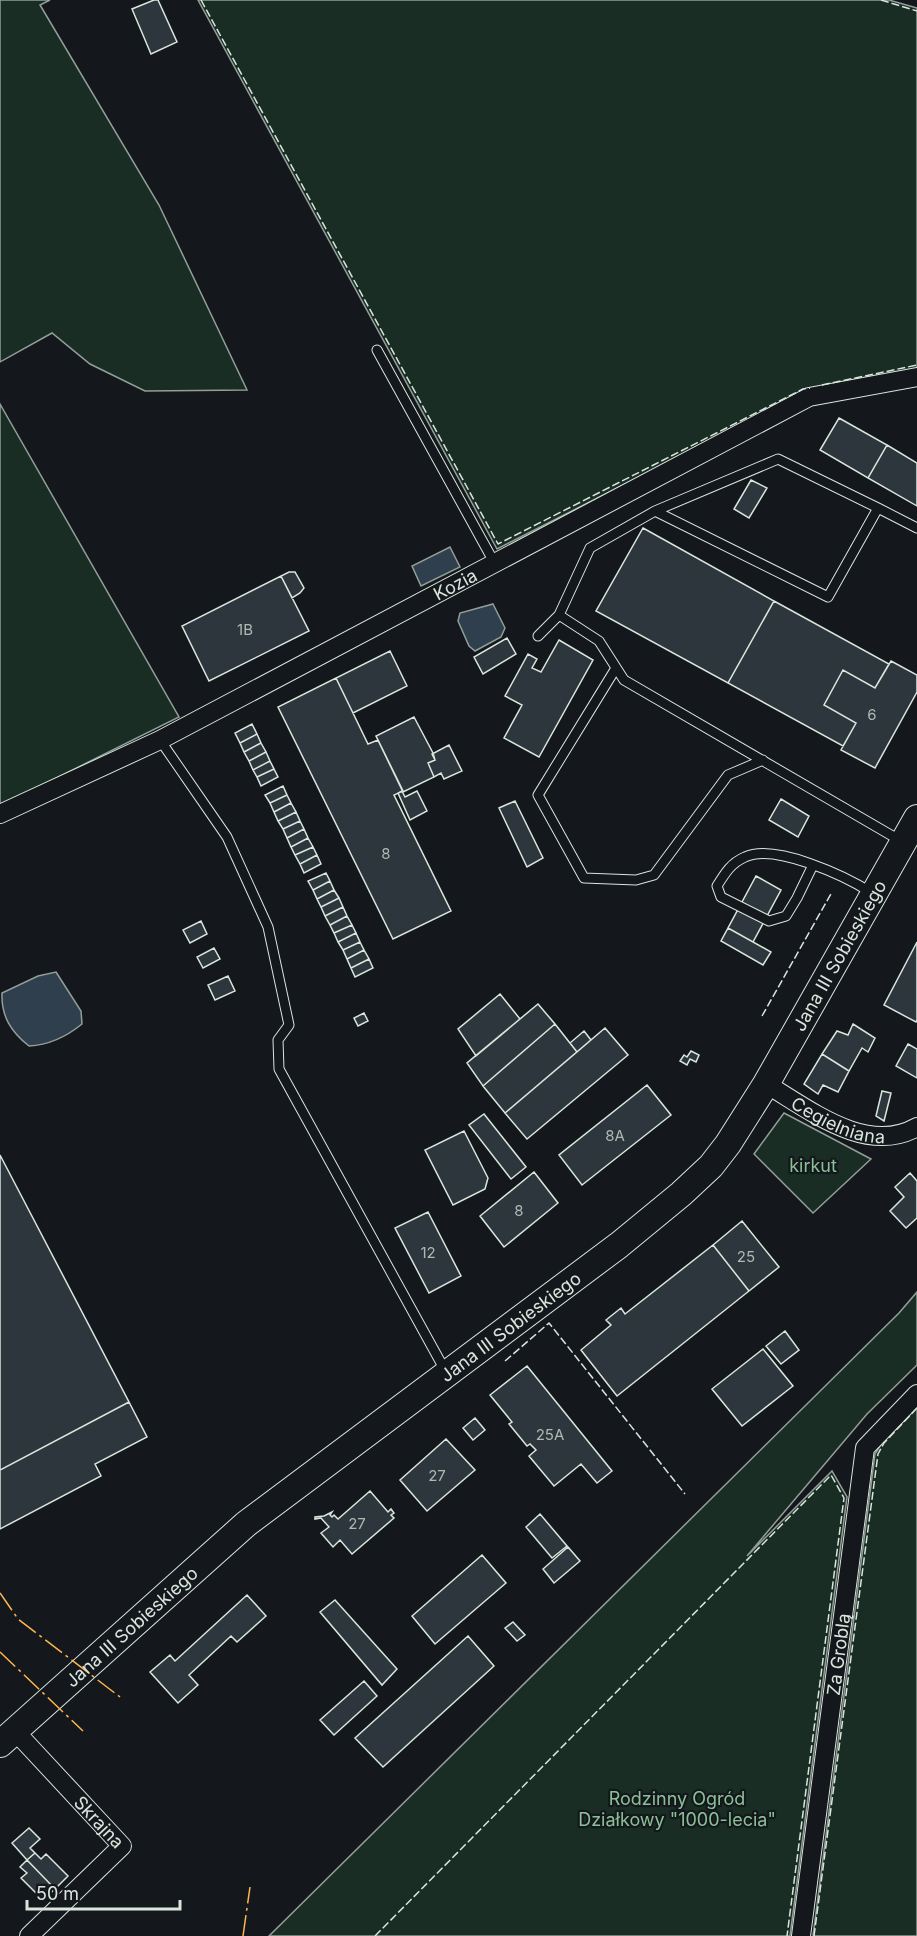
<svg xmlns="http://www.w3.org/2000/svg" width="917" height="1936" font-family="Inter,sans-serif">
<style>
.green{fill:#1a2d24;stroke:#939e99;stroke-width:1.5}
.water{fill:#2f3f4d;stroke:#939e99;stroke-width:1.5}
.building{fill:#2c363c;stroke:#d8e6dc;stroke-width:1.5}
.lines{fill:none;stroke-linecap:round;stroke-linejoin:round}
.lane-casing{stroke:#d8e6dc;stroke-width:11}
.street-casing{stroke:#d8e6dc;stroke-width:20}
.secondary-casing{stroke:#d8e6dc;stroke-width:28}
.lane{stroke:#14181c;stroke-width:9}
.street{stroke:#14181c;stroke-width:18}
.secondary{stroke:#14181c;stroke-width:26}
.fence{stroke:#d8e6dc;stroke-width:1.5;stroke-dasharray:8 3;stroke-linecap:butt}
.power{stroke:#ffb74d;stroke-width:1.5;stroke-dasharray:21 4.5 3 4.5;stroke-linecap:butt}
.labels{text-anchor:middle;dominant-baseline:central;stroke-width:4.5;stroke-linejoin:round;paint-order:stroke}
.number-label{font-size:15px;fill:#adbab4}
.street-label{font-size:18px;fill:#d8e6dc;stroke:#14181c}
.park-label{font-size:18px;fill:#8ac095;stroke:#14181c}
</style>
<rect width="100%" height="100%" fill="#14181c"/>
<!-- green -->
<path class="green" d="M0 0H50L40 5 159 205 247 390 145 391 90 364 52 333 0 362Z
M198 0H889L917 8V371L804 393 497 549Z
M0 404 179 717 0 806Z
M784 1113 871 1159 813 1213 754 1154Z
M917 1292V1365L867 1414 747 1556 832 1471 847 1497 790 1936H269L899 1313Z
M917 1405V1936H813L875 1454 883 1441Z"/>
<!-- water -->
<path class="water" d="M450 547 460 567 421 586 412 566Z
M493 604 505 628 501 637 475 651 469 646 458 621 460 613Z
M56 972 81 1011 82 1024C66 1037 50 1045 29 1046 11 1032 1 1016 2 993L38 976Z"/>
<!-- building -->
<path class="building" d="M154 0H158L177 42 151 54 132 9Z
M839 418 887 445 868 478 820 450Z
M887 445 917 463V506L868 478Z
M751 480 767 488 749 518 734 509Z
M643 528 774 601 728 683 596 611Z
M289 572H295L304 588 300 593 292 598 281 576Z
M281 576 309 631 209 681 182 626Z
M774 601 889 664 875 688 843 670 824 705 856 723 843 746 728 683Z
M507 638 516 654 483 674 474 657Z
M559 640 593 660 539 757 504 738 522 705 505 696 528 654 537 659 532 668 541 672Z
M390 651 407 686 353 713 336 678Z
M891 661 917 675V692L875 768 841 750 856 723 824 705 843 670 875 688Z
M336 678 368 744 378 740 403 791 394 795 451 911 393 939 278 707Z
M414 717 433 753 435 760 428 763 434 777 403 792 376 736Z
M252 724 257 734 240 743 235 733Z
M257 734 261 743 244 752 240 743Z
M261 743 266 752 249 761 244 752Z
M449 745 462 771 444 779 441 773 434 777 428 763 435 760 432 754Z
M266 752 270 761 253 770 249 761Z
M270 761 274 769 257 777 253 770Z
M274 769 278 777 261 786 257 777Z
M283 786 287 795 270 803 265 795Z
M402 791 405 797 417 791 427 811 410 820 398 793Z
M287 795 291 803 274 812 270 803Z
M781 799 809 816 798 837 769 820Z
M515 801 543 858 527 867 499 808Z
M291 803 296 812 278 821 274 812Z
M296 812 300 821 283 829 278 821Z
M300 821 304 829 287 838 283 829Z
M304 829 308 838 291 847 287 838Z
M308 838 313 847 295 855 291 847Z
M313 847 317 855 300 864 295 855Z
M317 855 321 864 304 873 300 864Z
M326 873 330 881 313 890 308 881Z
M756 876 781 890 753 942 728 928Z
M330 881 334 890 317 899 313 890Z
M334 890 339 898 321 907 317 899Z
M339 898 343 907 325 916 321 907Z
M343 907 347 916 330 925 325 916Z
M347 916 352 925 334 933 330 925Z
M201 921 207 934 190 943 183 930Z
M352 925 356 933 338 942 334 933Z
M728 928 771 952 763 965 721 941Z
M356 933 360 942 343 950 338 942Z
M360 942 364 950 347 959 343 950Z
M917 942V1020L916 1022 884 1005Z
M214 948 220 959 203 968 197 957Z
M364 950 369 959 351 968 347 959Z
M369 959 373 968 355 977 351 968Z
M228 976 235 991 215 1000 208 985Z
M500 994 520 1019 476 1056 458 1029Z
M538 1004 555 1024 483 1086 467 1063Z
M364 1013 368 1021 358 1026 354 1018Z
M555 1024 577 1052 505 1113 483 1086Z
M853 1024 875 1038 868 1052 862 1048 849 1071 822 1054 837 1031 848 1035Z
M605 1028 628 1055 527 1139 505 1113Z
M584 1031 591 1040 577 1052 570 1043Z
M908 1044 917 1049V1078L896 1066Z
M691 1051 699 1055 696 1062 690 1059 687 1065 680 1061 684 1055 687 1057Z
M822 1054 849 1071 838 1092 823 1085 818 1094 804 1084Z
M647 1085 671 1115 582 1185 559 1155Z
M882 1091 891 1093 884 1121 876 1116Z
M484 1114 526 1167 511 1179 469 1125Z
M464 1131 488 1178 485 1189 453 1205 425 1150Z
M0 1155 129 1402 0 1470Z
M534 1172 558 1203 504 1247 480 1216Z
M910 1173 917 1181V1218L906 1228 890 1211 904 1197 895 1187Z
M428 1212 461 1276 429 1293 395 1228Z
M742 1221 779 1267 749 1291 713 1245Z
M713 1245 749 1291 617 1396 581 1350 611 1325 606 1320 621 1308 625 1314Z
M785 1331 799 1350 781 1364 766 1346Z
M763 1349 793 1386 742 1426 712 1389Z
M527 1366 612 1471 597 1483 581 1464 554 1486 529 1456 536 1450 530 1444 527 1446 509 1424 512 1422 490 1395Z
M129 1402 147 1437 95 1464 101 1476 0 1529V1470Z
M475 1418 485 1430 473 1440 463 1428Z
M446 1439 475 1470 427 1511 400 1480Z
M370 1491 388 1512 391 1509 394 1513 391 1515 394 1518 352 1554 340 1540 333 1547 321 1533 329 1527 321 1518 315 1519V1517L324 1516 332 1512 330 1515 332 1517 334 1515 338 1519Z
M540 1514 567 1546 552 1558 526 1527Z
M568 1547 580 1561 554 1583 543 1569Z
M482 1555 506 1583 435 1644 412 1616Z
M247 1595 266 1616 237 1642 231 1636 189 1675 198 1685 178 1703 150 1672 170 1655 175 1661Z
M335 1600 397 1669 382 1685 320 1612Z
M513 1622 525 1635 517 1641 505 1628Z
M468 1636 494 1666 383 1767 355 1738Z
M364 1681 377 1696 334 1735 320 1720Z
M29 1828 40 1839 30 1848 35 1853 27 1860 12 1843Z
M35 1853 41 1859 46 1854 68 1876 55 1889 27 1860Z
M27 1860 55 1889 43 1900 21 1878 27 1873 20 1867Z"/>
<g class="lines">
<!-- lane casing -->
<g class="lane-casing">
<path id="lane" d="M377 350 494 562
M878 508 917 528
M655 511 778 459 878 508 828 597 655 511 590 548 559 615 599 641 624 680 901 841
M538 636 559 615
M616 668 538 795 584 878 636 880 654 875 728 775 763 760
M160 740 227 837 268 927 289 1025 278 1040 279 1069 446 1372
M813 865 797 898 786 916 769 921 721 897 717 886C725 873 731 863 745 857 775 843 845 876 872 893"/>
</g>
<!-- street casing -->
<g class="street-casing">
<g id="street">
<path id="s1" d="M0 814 160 740 809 397 917 377"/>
<path id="s2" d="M766 1084C809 1109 866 1156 917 1127"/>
<path id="s3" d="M15 1731 122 1846 29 1936"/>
<path id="s4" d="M801 1936 865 1448 917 1394"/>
</g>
</g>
<!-- secondary casing -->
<g class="secondary-casing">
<g id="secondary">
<path id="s5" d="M0 1744 246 1524 619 1245 681 1194 711 1166 728 1144 766 1084 917 818"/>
</g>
</g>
<!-- lane -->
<use href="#lane" class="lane"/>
<!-- street -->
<use href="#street" class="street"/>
<!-- secondary -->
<use href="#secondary" class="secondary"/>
<!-- fence -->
<path class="fence" d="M201 0 498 544 803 389 810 388
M881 0 917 11
M822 385 917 365
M762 1016 832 892
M505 1361 549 1323 685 1494
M375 1936 831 1475 844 1498 787 1936
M814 1936 878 1454 884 1443 917 1408"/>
<!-- power -->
<path class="power" d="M0 1593 18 1619 120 1697
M0 1652 83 1731
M243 1936 250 1887"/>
</g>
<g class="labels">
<!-- number labels -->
<g class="number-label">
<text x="245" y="629">1B</text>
<text x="872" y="714">6</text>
<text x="386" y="853">8</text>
<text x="615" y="1135">8A</text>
<text x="519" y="1210">8</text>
<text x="428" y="1252">12</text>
<text x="746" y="1256">25</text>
<text x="550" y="1434">25A</text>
<text x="437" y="1475">27</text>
<text x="357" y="1523">27</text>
</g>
<!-- street labels -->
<g class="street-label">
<text stroke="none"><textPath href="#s1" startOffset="510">Kozia</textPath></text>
<text stroke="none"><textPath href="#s5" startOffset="1164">Jana III Sobieskiego</textPath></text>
<text stroke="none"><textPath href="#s2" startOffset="82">Cegielniana</textPath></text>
<text stroke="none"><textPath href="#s5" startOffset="660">Jana III Sobieskiego</textPath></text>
<text stroke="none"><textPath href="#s5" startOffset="176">Jana III Sobieskiego</textPath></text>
<text stroke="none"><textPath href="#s4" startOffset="284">Za Groblą</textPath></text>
<text stroke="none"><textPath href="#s3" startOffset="124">Skrajna</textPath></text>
</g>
<!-- park labels -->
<g class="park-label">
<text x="813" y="1165">kirkut</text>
<text x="677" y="1798">Rodzinny Ogród<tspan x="677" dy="21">Działkowy "1000-lecia"</tspan></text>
</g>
</g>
<!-- scale -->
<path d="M27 1900v9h153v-9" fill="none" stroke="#d8e6dc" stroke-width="3"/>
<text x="36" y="1900" font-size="18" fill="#d8e6dc" stroke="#14181c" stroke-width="4.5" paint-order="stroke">50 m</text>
</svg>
